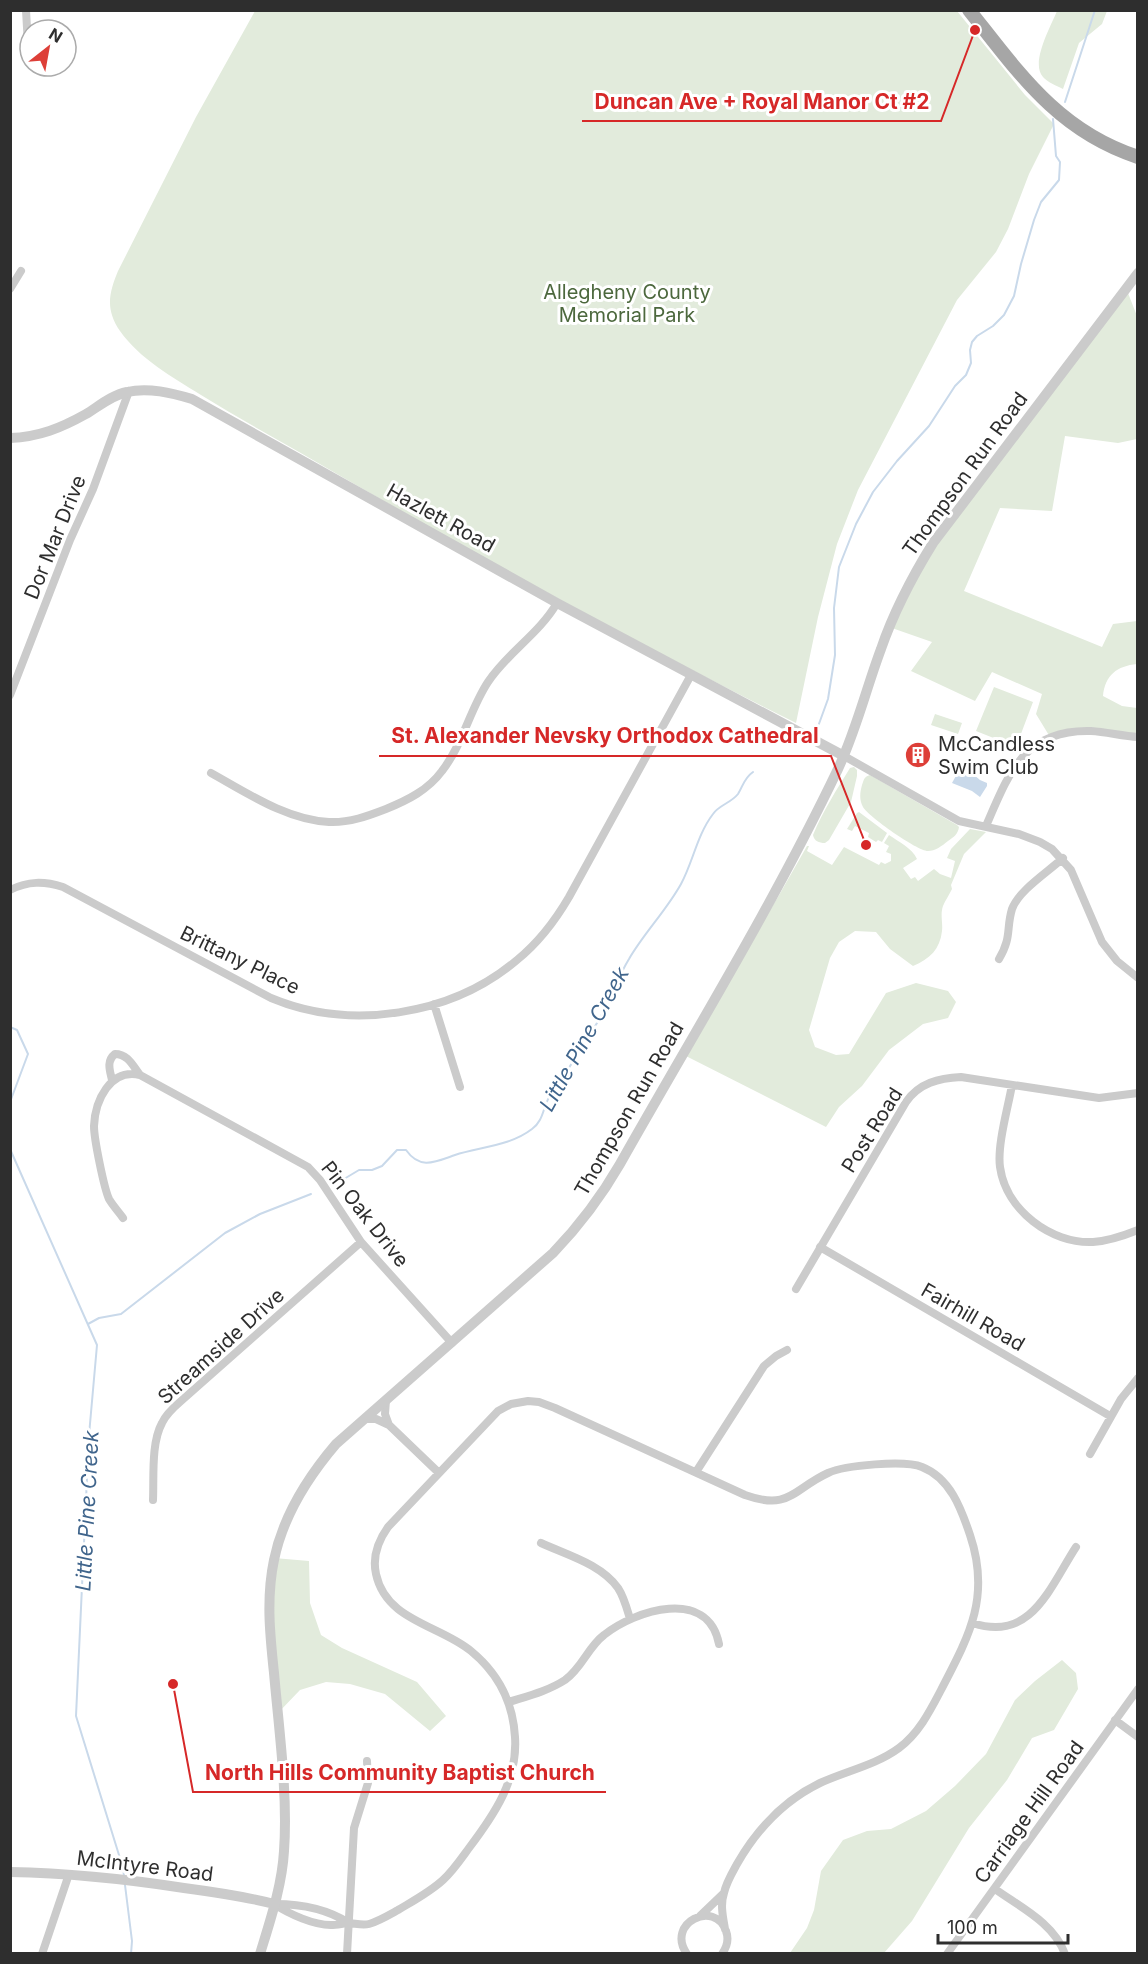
<svg xmlns="http://www.w3.org/2000/svg" width="1148" height="1964" font-family="Inter,sans-serif">
<style>
.green{fill:#e2ebdc}
.water{fill:#c9d9ea}
.lines{fill:none;stroke-linecap:round;stroke-linejoin:round}
.stream{stroke:#c9d9ea;stroke-width:2}
.minor{stroke:#cbcbcb;stroke-width:8}
.tertiary{stroke:#cbcbcb;stroke-width:10}
.primary{stroke:#a6a6a6;stroke-width:14}
.labels{text-anchor:middle;dominant-baseline:central;stroke-width:6;stroke-linejoin:round;paint-order:stroke}
.park-label{font-size:20px;fill:#4c683d;stroke:#fff}
.street-label{font-size:20px;fill:#2e2e2e;stroke:#fff}
.poi-label{font-size:20px;fill:#2e2e2e;stroke:#fff;text-anchor:start}
.water-label{font-size:21px;font-style:italic;fill:#40658c;stroke:#fff}
.leader{fill:none;stroke:#d62828;stroke-width:2}
.callout-dot{fill:#d62828;stroke:#fff;stroke-width:2}
.callout-label{font-size:21px;text-anchor:middle;font-weight:bold;fill:#d62828;stroke:#fff;stroke-width:6;stroke-linejoin:round;paint-order:stroke}
</style>
<rect width="100%" height="100%" fill="#fff"/>
<!-- green -->
<path class="green" d="M255 11H957L1025 95 1054 124 1029 174 1008 229 996 252 957 300 858 490 837 544 818 617 796 723C627 639 462 547 299 452 266 433 233 415 201 395 172 377 140 359 120 331 105 309 109 293 118 271L196 117Z
M1057 11H1107L1102 24 1079 43 1063 89C1057 86 1047 82 1043 77 1030 63 1051 26 1057 11Z
M1126 288 1137 316V439L1118 443 1065 436 1052 511 1000 508 964 591 1102 647 1113 624 1137 621V664C1117 666 1105 675 1103 696L1122 706 1137 708V737L1095 731 1050 737 1036 714 1042 694 992 672 975 701 911 671 932 642 889 627 914 573Z
M994 687 1033 702 1016 747 976 731Z
M935 714 962 723 958 734 931 725Z
M854 767 857 770V776L851 802 829 840 825 843C819 843 814 841 813 835 823 811 837 789 850 768Z
M870 775 957 825 959 827C958 834 954 837 948 841 942 846 935 851 928 851 917 851 868 816 863 807 859 800 860 792 862 785 864 779 864 777 870 775Z
M859 812 887 833 882 842 878 840 876 842 868 837 869 833 855 826 852 831 847 829 857 813Z
M970 829 986 832 964 854 951 885 952 889C949 895 945 901 943 906 940 915 943 922 942 931 940 949 930 959 913 966L890 949 876 932 855 931 839 942 830 958 809 1030 815 1047 836 1055 849 1054 886 993 916 983 948 991 956 1002 948 1018 923 1024 889 1050 862 1086 839 1107 826 1127 682 1054 778 897 807 846H809L807 851 832 865 844 847 879 865 881 862 885 864 891 861V854L886 852 889 846 884 843 889 835C899 842 912 848 917 859L903 868 911 879 915 877 918 881 934 869 940 874 951 878 955 861 947 858 951 849Z
M274 1558 309 1561 310 1603 321 1635 342 1648 417 1682 446 1716 430 1731 385 1694 350 1684 326 1682 300 1690 277 1714 273 1670Z
M1062 1660 1076 1673 1078 1689 1054 1730 1032 1738 1007 1780 969 1828 912 1921 884 1953H790L807 1928 814 1910 821 1871 843 1840 867 1831 891 1829 926 1811 955 1786 986 1754 1015 1700 1035 1681Z"/>
<!-- water -->
<path class="water" d="M962 765 980 780 987 783V786L980 797 972 791 952 783Z"/>
<g class="lines">
<!-- stream -->
<path class="stream" d="M1065 102 1095 10
M816 732 828 699 835 655 834 608 839 567 856 524 873 492 897 461 929 426 955 386 966 375 971 363 970 350 972 342 977 336 993 326 1004 315 1014 296 1021 264 1034 220 1041 202 1059 180 1060 162 1056 156 1053 119
M10 1027 17 1030 28 1054 10 1102
M10 1149 97 1345 89 1435 76 1716 123 1868 124 1876
M339 1182 359 1170H372L382 1166 397 1150H406C420 1170 435 1162 455 1155 480 1147 510 1146 532 1129 544 1121 543 1105 551 1094 570 1067 589 1038 605 1009 613 993 619 975 629 959 644 933 666 911 681 884 693 862 697 835 713 814 719 805 731 803 738 794 743 786 744 778 753 772
M88 1324 99 1318 121 1314 225 1233 260 1214 311 1194
M125 1885 132 1941 131 1954"/>
<!-- minor -->
<path class="minor" d="M26 10 29 63
M10 289 21 271
M10 695 70 540 93 489 129 391
M844 756 959 821 1019 834 1040 842 1052 849 1071 870 1102 942 1117 961 1138 978
M211 773C247 793 287 820 329 822 349 823 368 816 386 809 408 800 428 790 442 771 463 744 470 709 488 682 508 652 539 634 557 603
M986 826C1009 773 1024 729 1091 731 1107 732 1122 736 1138 737
M10 890C28 881 44 881 63 887L271 998C350 1031 451 1016 517 960 538 943 555 921 569 897L691 675
M999 959C1012 937 1006 929 1012 909 1019 890 1048 872 1063 858
M434 1004 460 1087
M112 1080C110 1071 106 1061 115 1054 128 1054 133 1066 140 1075
M1012 1085C1008 1108 997 1145 1000 1167 1006 1210 1051 1244 1093 1242 1109 1241 1123 1236 1138 1230
M123 1218C119 1212 113 1206 109 1199 104 1188 94 1139 94 1126 95 1101 110 1068 140 1075L308 1167 320 1180 361 1242 452 1343
M820 1247 1110 1416
M796 1289 906 1102C919 1083 939 1078 961 1077L1099 1098 1138 1093
M386 1400 385 1414 389 1425
M365 1419H376L389 1425 439 1473
M1090 1454 1121 1399 1138 1378
M696 1472 764 1366 776 1356 787 1350
M153 1500C154 1477 151 1443 162 1423 166 1414 174 1407 181 1401L361 1242
M541 1543C567 1555 601 1564 618 1588 624 1597 627 1609 630 1619
M973 1623C1031 1643 1050 1587 1076 1547
M509 1702C528 1696 548 1691 565 1680 582 1668 588 1647 604 1635 635 1610 708 1587 719 1644
M1115 1720 1138 1737
M995 1889C1020 1907 1054 1923 1065 1954
M274 1904C289 1914 315 1926 333 1925 338 1925 342 1924 347 1923 354 1923 362 1926 369 1924 379 1921 389 1915 398 1910 413 1901 430 1892 443 1880 453 1871 461 1859 469 1848 494 1815 518 1780 515 1737 513 1702 499 1674 471 1651 440 1625 386 1621 376 1574 372 1556 378 1541 388 1527L498 1411 511 1404 528 1401 539 1402 555 1408 745 1495C790 1511 793 1489 828 1473 845 1465 905 1460 922 1467 950 1478 961 1508 970 1535 991 1597 969 1636 941 1690 930 1711 919 1733 899 1748 876 1765 846 1771 820 1783 783 1801 757 1829 737 1864 732 1873 726 1883 724 1893 720 1905 723 1917 725 1929
M275 1904C302 1904 327 1909 349 1923
M700 1916 723 1894
M42 1954 69 1874
M347 1954 354 1828 368 1783 367 1761
M687 1954C665 1923 715 1899 726 1931 729 1939 727 1947 722 1954
M947 1954 1138 1689"/>
<!-- tertiary -->
<path class="tertiary" d="M10 438C39 437 61 428 86 414 99 406 112 395 127 392 148 387 172 393 192 399L557 603 844 756
M10 1872C69 1873 126 1879 184 1888 214 1892 244 1896 274 1904
M260 1954C270 1921 282 1886 284 1851 288 1795 279 1730 274 1673 270 1635 266 1598 274 1560 283 1516 307 1478 336 1444L553 1253C579 1226 601 1197 620 1164 694 1033 773 905 838 769 856 731 866 689 881 649 894 611 912 577 933 543L1138 273"/>
<!-- primary -->
<path class="primary" d="M969 10C1019 73 1058 131 1138 157"/>
</g>
<!-- icons -->
<defs>
<g id="building-disc" transform="scale(1.35)"><circle r="9.5" fill="#dd3f38" stroke="#fff"/><path d="M-4-6H4V6H1V3H-1V6H-4ZM-2.5-4.3h1.7v1.8h-1.7ZM.8-4.3h1.7v1.8H.8ZM-2.5-1h1.7V.8h-1.7ZM.8-1h1.7V.8H.8Z" fill="#fff"/></g>
</defs>
<g fill-rule="evenodd">
<use href="#building-disc" x="918" y="755"/>
</g>
<g class="labels">
<!-- park labels -->
<g class="park-label">
<text x="627" y="292">Allegheny County<tspan x="627" dy="23">Memorial Park</tspan></text>
</g>
<!-- street labels -->
<g class="street-label">
<text transform="translate(965 474) rotate(-54)">Thompson Run Road</text>
<text transform="translate(441 518) rotate(29)">Hazlett Road</text>
<text transform="translate(55 537) rotate(-68)">Dor Mar Drive</text>
<text transform="translate(240 960) rotate(26)">Brittany Place</text>
<text transform="translate(629 1109) rotate(-60)">Thompson Run Road</text>
<text transform="translate(872 1130) rotate(-58)">Post Road</text>
<text transform="translate(365 1214) rotate(52)">Pin Oak Drive</text>
<text transform="translate(973 1317) rotate(30)">Fairhill Road</text>
<text transform="translate(221 1346) rotate(-42)">Streamside Drive</text>
<text transform="translate(1029 1812) rotate(-54)">Carriage Hill Road</text>
<text transform="translate(145 1866) rotate(7)">McIntyre Road</text>
</g>
<!-- poi labels -->
<g class="poi-label">
<text x="938" y="744">McCandless<tspan x="938" dy="23">Swim Club</tspan></text>
</g>
<!-- water labels -->
<g class="water-label">
<text transform="translate(584 1039) rotate(-61)">Little Pine Creek</text>
<text transform="translate(87 1511) rotate(-87)">Little Pine Creek</text>
</g>
</g>
<!-- callouts -->
<path class="leader" d="M975 30L941 121H582M866 845L831 756H379M173 1684L193 1792H606"/>
<g class="callout-dot">
<circle cx="975" cy="30" r="6"/>
<circle cx="866" cy="845" r="6"/>
<circle cx="173" cy="1684" r="6"/>
</g>
<g class="callout-label">
<text x="762" y="109">Duncan Ave + Royal Manor Ct #2</text>
<text x="605" y="743">St. Alexander Nevsky Orthodox Cathedral</text>
<text x="400" y="1780">North Hills Community Baptist Church</text>
</g>
<!-- border -->
<rect width="1148" height="1964" fill="none" stroke="#2e2e2e" stroke-width="24"/>
<!-- north arrow -->
<g transform="translate(48 48) rotate(31)"><circle r="28" fill="#ffffff" stroke="#ababab" stroke-width="1.5"/>
<path d="M0-4.5L10 22L0 15L-10 22Z" fill="#dd3f38"/>
<text y="-9" font-size="16" font-weight="bold" text-anchor="middle" fill="#2e2e2e">N</text>
</g>
<!-- scale -->
<path d="M938 1934v9h130v-9" fill="none" stroke="#2e2e2e" stroke-width="3"/>
<text x="947" y="1934" font-size="18" fill="#2e2e2e" stroke="#ffffff" stroke-width="4.5" paint-order="stroke">100 m</text>
</svg>
